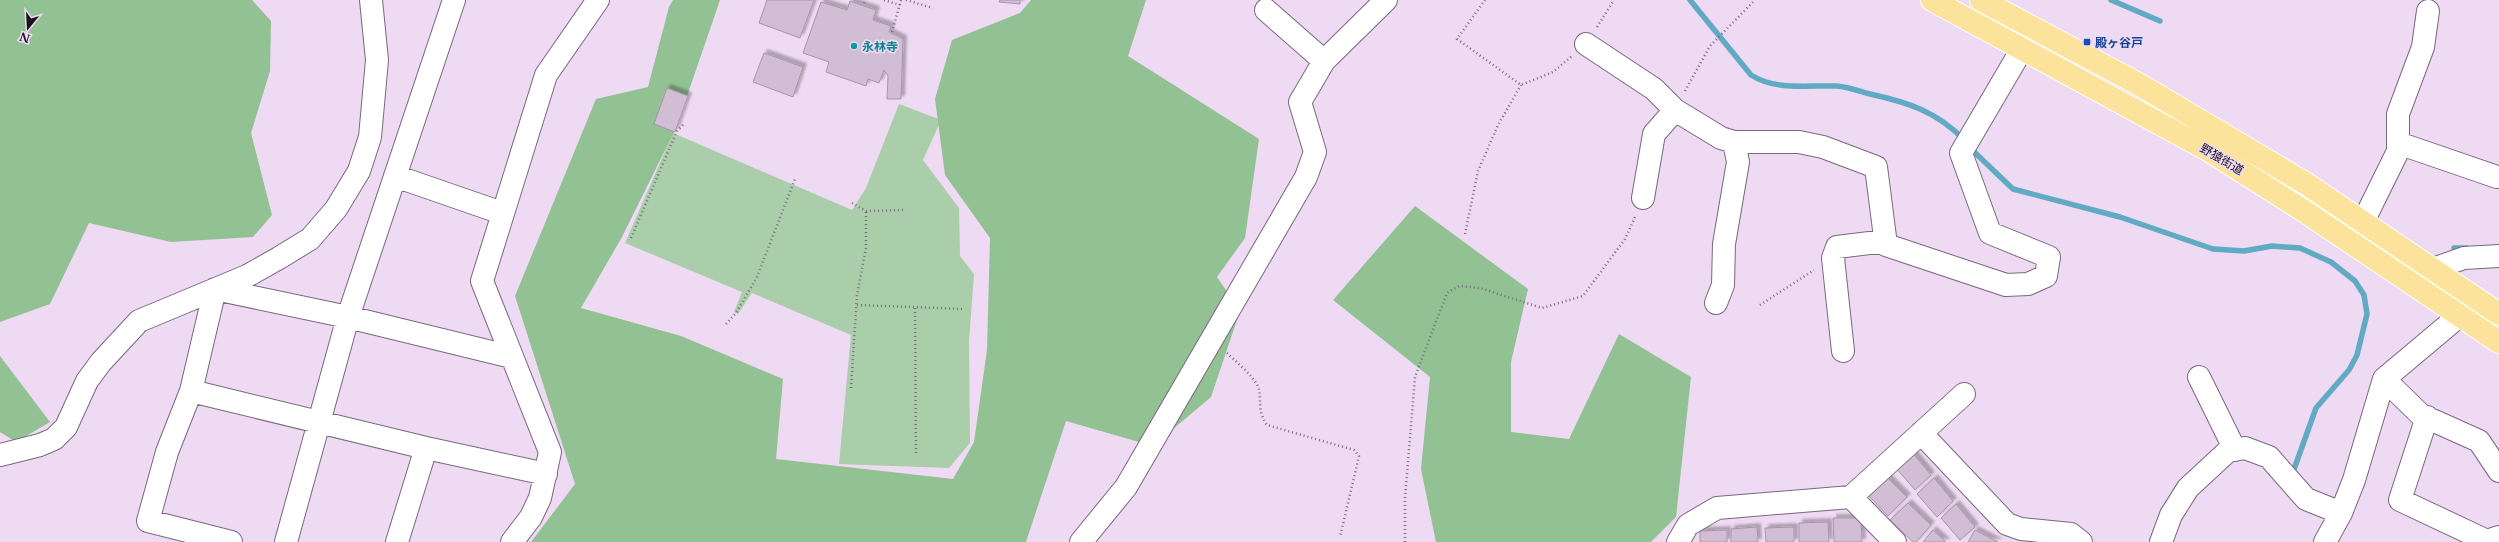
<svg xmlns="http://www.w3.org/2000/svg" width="2499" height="542" font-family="'Libre Baskerville','Noto Sans JP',serif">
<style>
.green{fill:#aacdaa}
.forest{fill:#92c193}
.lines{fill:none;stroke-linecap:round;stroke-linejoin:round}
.stream{stroke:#60aac3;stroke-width:5.5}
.building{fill:#d1bed5;stroke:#a895ab;filter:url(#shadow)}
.minor-casing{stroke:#79687d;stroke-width:24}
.major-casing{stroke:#fff;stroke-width:24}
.path{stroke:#7a6d7c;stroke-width:2.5;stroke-dasharray:1 3;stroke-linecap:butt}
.minor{stroke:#fff;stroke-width:22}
.major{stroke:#fbe39b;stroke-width:22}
.transit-dot{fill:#1a4fb4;stroke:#eedaf2;stroke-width:1.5}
.culture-dot{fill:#0f9aa8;stroke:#eedaf2;stroke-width:1.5}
.labels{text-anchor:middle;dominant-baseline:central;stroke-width:3;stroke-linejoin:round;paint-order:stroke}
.transit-label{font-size:12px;font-weight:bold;fill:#164399;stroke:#eedaf2;text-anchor:start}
.culture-label{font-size:12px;font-weight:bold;fill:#0d838f;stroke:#eedaf2;text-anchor:start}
.street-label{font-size:12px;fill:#1a131b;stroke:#eedaf2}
</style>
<defs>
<filter id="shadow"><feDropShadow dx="3.5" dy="-3.5" stdDeviation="1" flood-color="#0004"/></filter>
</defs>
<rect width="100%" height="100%" fill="#eedaf2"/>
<!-- green -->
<path class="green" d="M899 104 941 120 923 160 959 208 960 256 974 274 969 341 970 443 949 468 839 464 851 335 752 293 738 314 734 312 742 292 625 243 673 133 852 210 866 188Z"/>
<!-- forest -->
<path class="forest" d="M0 0H252L271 21 270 71 251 133 272 215 253 237 171 242 89 223 50 304 0 322Z
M673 0H720L676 128 622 237 581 308 681 336 783 379 776 459 953 479 974 442 987 350 990 238 945 175 935 99 952 40 1020 13 1031 0H1146L1128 56 1259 139 1245 238 1217 277 1240 311 1211 397 1153 446 1066 421 1026 542H531L575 484 515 296 596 99 648 87 669 7Z
M1415 206 1528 289 1511 362V432L1569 439 1619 334 1691 377 1676 517 1651 542H1436L1421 469 1430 377 1333 300Z
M0 356 50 422 16 442 0 432Z"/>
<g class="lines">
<!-- stream -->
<path class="stream" d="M1690 0 1751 75C1776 91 1808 85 1837 86 1848 87 1859 91 1870 94 1907 102 1938 112 1964 140
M2111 0 2160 21
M1969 147 2013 189 2120 217 2213 249 2244 251 2272 246 2300 248 2331 262 2355 281 2364 295 2367 314 2357 355 2349 370 2316 408 2293 472
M2454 248H2467"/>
</g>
<!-- building -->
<path class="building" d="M767 0H814L800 38 759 23Z
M1000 0H1020V4L999 2Z
M850 1 876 10 873 20 891 26 889 32 903 39 901 99H887L888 76 884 70 879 83 868 79 866 86 826 72 829 62 803 53 821 2 847 10Z
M764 53 803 67 793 97 753 82Z
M667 88 688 96 675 132 654 124Z
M1912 452 1931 475 1915 490 1895 467Z
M1888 478 1907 497 1888 516 1869 496Z
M1934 478 1953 501 1937 517 1917 494Z
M1908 503 1931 525 1916 542H1913L1890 520Z
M1956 504 1975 527 1960 540 1941 518Z
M1833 518H1861L1862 542H1834Z
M1828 522 1829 542H1799V523Z
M1757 527 1758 542H1731V529Z
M1794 527V542H1766L1765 528Z
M1727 530V542H1700V531Z
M1933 530 1946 542H1923Z
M1975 530 1998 542H1968Z"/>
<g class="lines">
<!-- minor casing -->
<g class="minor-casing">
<path id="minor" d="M1266 10 1324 61
M1586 44 1654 89 1675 110 1721 138 1734 142H1799L1823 147 1876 167 1886 245 2006 285 2028 284 2046 276 2049 257 1990 233 1961 153 2022 49
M2398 143 2497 177
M395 176 502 213
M1643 198 1654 134 1675 110
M2363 222 2398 151V114L2423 47 2428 11
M2433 269 2464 258 2499 256
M1716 303 1723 285 1724 244 1738 162 1734 142
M1843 351 1833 258 1837 247 1886 241
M2199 377 2235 450
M2384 379 2421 415 2479 441 2499 471
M191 391 426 448 546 474
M2427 417 2400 500 2487 541 2499 537
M1921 433 2007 524 2021 529 2071 534 2081 542
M0 455 40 445 54 439 66 427 87 381 101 362 139 321 247 276 279 258 310 239 336 209 359 171 370 137 377 60 371 0
M1851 497 1964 394
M231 542 148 521 167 452 191 391 215 289 348 317 512 357
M286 542 348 317 454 0
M397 542 426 448
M512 542 531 517 540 498 550 452 482 281 546 75 598 0
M1081 542 1126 487 1306 177 1315 152 1300 102 1324 61 1386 0
M1678 542 1688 525 1717 508 1851 497 1895 542
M2161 542 2171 515 2188 488 2228 451 2245 448 2269 457 2306 499 2341 513
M2325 542 2341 513 2354 480 2384 379 2459 316"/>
</g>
<!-- major casing -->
<g class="major-casing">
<path id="major" d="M1932 0 2208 150 2304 211 2499 342
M1981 0 2142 86 2305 183 2499 314"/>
</g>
<!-- path -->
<path class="path" d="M884 0 900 5
M906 0 933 8
M1485 0 1457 39 1521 85 1553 72 1572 56
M864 3 865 0
M1597 27 1614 0
M892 32 901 0
M1685 91 1710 46 1755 0
M852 203 866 211 903 210
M1465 234 1478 171 1498 125 1521 85
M631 238 677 131 684 124
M857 305 965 309
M1760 305 1814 270
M915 308 916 453
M726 324 736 313 757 277 795 179
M1227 353C1236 362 1249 372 1256 383 1264 395 1255 408 1267 425L1354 450 1359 456 1340 537
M851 388 857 295 866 248V211
M1405 542V498L1415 377 1447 293 1459 286 1480 288 1542 308 1583 296 1625 239 1636 215"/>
<!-- minor -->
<use href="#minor" class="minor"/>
<!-- major -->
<use href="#major" class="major"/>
</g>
<!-- markers -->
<rect class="transit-dot" x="2083" y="38" width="8" height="8" rx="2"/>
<circle class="culture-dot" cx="854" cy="46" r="4"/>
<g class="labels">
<!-- transit labels -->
<g class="transit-label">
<text x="2095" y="42">殿ヶ谷戸</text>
</g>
<!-- culture labels -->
<g class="culture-label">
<text x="862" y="46">永林寺</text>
</g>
<!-- street labels -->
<g class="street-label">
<text transform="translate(2222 159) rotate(31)">野猿街道</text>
</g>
</g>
<!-- north arrow -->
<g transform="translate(28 28) rotate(198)" stroke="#eedaf2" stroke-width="3" paint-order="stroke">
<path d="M0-3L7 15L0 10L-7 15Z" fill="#1a131b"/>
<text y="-6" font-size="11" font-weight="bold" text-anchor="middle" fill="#1a131b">N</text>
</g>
</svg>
